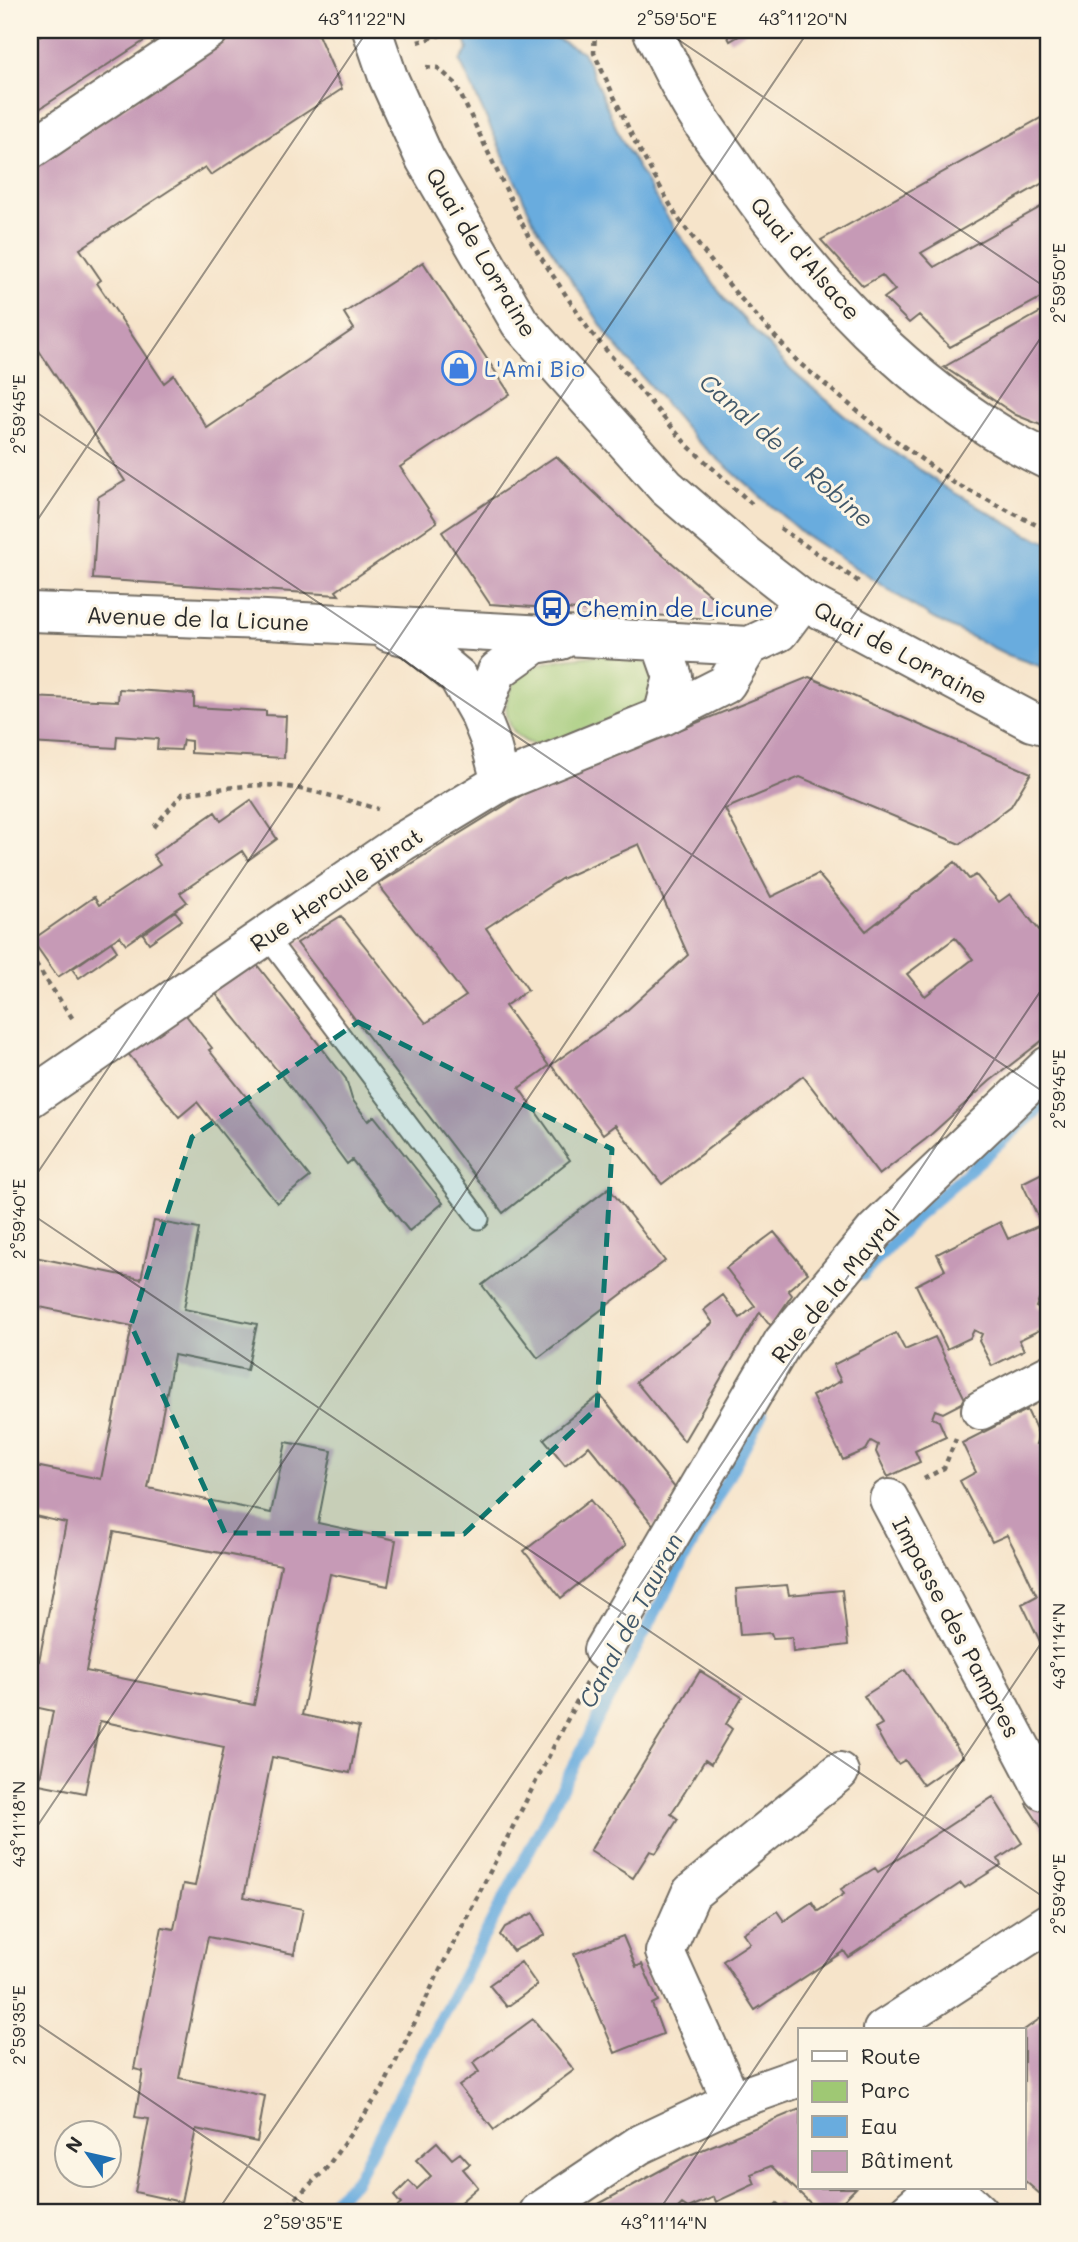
<svg xmlns="http://www.w3.org/2000/svg" width="1078" height="2242" font-family="Mali,sans-serif">
<style>
.green{fill:#9fc874;stroke:#657a50;stroke-width:2}
.water{fill:#69acde;stroke:#4a6c84;stroke-width:2}
.lines{fill:none;stroke-linecap:round;stroke-linejoin:round}
.stream{stroke:#69acde;stroke-width:12}
.building{fill:#c69ab6;fill-rule:evenodd}
.lane-casing{stroke:#726c63;stroke-width:23}
.street-casing{stroke:#726c63;stroke-width:42}
.path{stroke:#726c63;stroke-width:4.5;stroke-dasharray:5 5;stroke-linecap:butt}
.lane{stroke:#fff;stroke-width:19}
.street{stroke:#fff;stroke-width:38}
.marked{fill:#0f766e;fill-opacity:0.2;stroke:#0f766e;stroke-width:5;stroke-dasharray:14 9;stroke-linejoin:round}
.ticks{fill:none;stroke:#2b2b2b;stroke-width:2;stroke-opacity:0.45}
.labels{text-anchor:middle;dominant-baseline:central;stroke-width:6;stroke-linejoin:round;paint-order:stroke}
.street-label{font-size:23px;fill:#2b2b2b;stroke:#fcf5e5}
.shop-label{font-size:23px;fill:#366cbe;stroke:#fcf5e5;text-anchor:start}
.transit-label{font-size:23px;fill:#164399;stroke:#fcf5e5;text-anchor:start}
.water-label{font-size:24px;font-style:italic;fill:#41586a;stroke:#fcf5e5}
.neatline{fill:none;stroke:#2b2b2b;stroke-width:2.5}
.ticks-label{font-size:18px;text-anchor:middle;fill:#2b2b2b}
</style>
<rect width="100%" height="100%" fill="#fcf5e5"/>
<filter id="ink" filterUnits="userSpaceOnUse"><feTurbulence type="fractalNoise" baseFrequency=".0143" numOctaves="2"/><feDisplacementMap in="SourceGraphic" scale="14" xChannelSelector="R" yChannelSelector="G"/><feConvolveMatrix kernelMatrix="1 2 1 2 8 2 1 2 1" color-interpolation-filters="sRGB"/></filter>
<filter id="wash" filterUnits="userSpaceOnUse"><feTurbulence type="fractalNoise" baseFrequency=".00686" numOctaves="4" result="noise"/><feDisplacementMap in="SourceGraphic" scale="28" xChannelSelector="R" yChannelSelector="G"/><feGaussianBlur stdDeviation="1.57" result="paint"/><feColorMatrix in="noise" values="0 0 0 0 0 0 0 0 0 0 0 0 0 0 0 0 0 1.4 0 .05"/><feComposite in="paint" operator="in"/></filter>
<g filter="url(#wash)">
<rect width="100%" height="100%" fill="#f6e4ca"/>
<!-- green -->
<path class="green" d="M601 655 642 658 655 670 652 696 643 705C622 715 601 724 579 733 572 737 563 742 555 744 503 757 486 685 538 665 557 658 581 658 601 655Z"/>
<!-- water -->
<path class="water" d="M462 30H540L583 52 621 139 667 217 725 299 792 371 866 433 948 489 1028 535 1048 542V669L1008 655 932 618 802 533 695 439 611 340 536 226 460 61 468 49Z"/>
<g class="lines">
<!-- stream -->
<path class="stream" d="M863 1275 916 1217 1048 1101
M320 2212 356 2180 606 1704 761 1416"/>
</g>
<g id="blocks">
<!-- building -->
<path class="building" d="M49 30H161L30 115V42Z
M241 30H316L342 89 211 175 205 167 80 249 101 280 97 283 164 383 174 375 207 428 354 329 344 313 423 262 510 394 400 467 437 522 336 591 339 595 93 579 98 497 125 481 30 337V169Z
M724 30H749L730 41Z
M1048 114V180L921 253 934 267 1048 203V294L950 347 919 315 909 323 884 298 895 290 882 275 863 286 821 240Z
M1048 308V428L1016 415 944 367Z
M556 456 638 534 723 606 713 619 490 604 442 532Z
M809 677 1031 773 1011 806 960 844 800 777 725 809 771 897 818 874 866 931 955 862 969 879 976 875 999 902 1010 894 1039 930 1048 922V1036L990 1081 926 1139 879 1175 803 1076 662 1184 615 1125 603 1134 551 1065 624 1013 688 955 639 844 561 879 486 928 528 990 505 1006 549 1066 519 1088 570 1160 503 1213 297 943 341 916 426 1023 466 996 378 884 525 793ZM955 938 973 959 925 996 907 974Z
M119 689 194 694V707L266 711V715L286 716 284 758 191 753V741L183 740 181 750 157 749 158 739 117 736 116 748 30 743V697L118 701Z
M251 800 277 839 248 860 242 851 180 893 187 902 126 944 120 936 58 977 32 940 94 897 99 905 160 865 153 855 215 812 221 821Z
M175 911 182 920 149 943 143 934Z
M111 942 117 951 79 978 72 969Z
M254 961 346 1079 352 1099 368 1121 374 1116 443 1203 409 1231 352 1160 347 1164 292 1089 212 989Z
M181 1009 212 1048 209 1050 310 1177 277 1203 197 1102 179 1117 123 1047Z
M1048 1170V1238L1022 1183Z
M609 1188 665 1261 538 1358 482 1285Z
M154 1221 199 1229 184 1309 257 1324 247 1370 174 1355 148 1488 271 1513 286 1442 332 1451 318 1523 396 1540 388 1586 330 1574 302 1715 359 1727 350 1773 272 1757 244 1897 303 1909 294 1954 208 1937 179 2078 265 2096 257 2142 196 2129 181 2202 135 2192 149 2119 135 2117 143 2071 134 2069 162 1927 174 1929 183 1884 195 1886 224 1747 100 1721 85 1793 39 1784 53 1711 30 1706V1659L39 1661 66 1523 30 1515V1465L101 1479 132 1326 30 1305V1256L141 1279ZM114 1532 281 1565 254 1705 86 1671Z
M1000 1222 1008 1239 1038 1226 1048 1245V1300L1039 1299 1036 1307 1042 1310 1048 1326 1019 1340 1024 1350 992 1366 979 1341 982 1334 974 1330 970 1338 947 1349 916 1285 945 1270 937 1254Z
M774 1232 808 1273 788 1290 792 1295 771 1326 760 1312 684 1441 636 1382 713 1323 704 1310 723 1295 740 1318 755 1306 726 1268Z
M896 1333 905 1350 935 1337 966 1401 943 1413 935 1410 932 1418 939 1421 946 1437 915 1451 920 1462 888 1477 876 1452 878 1445 871 1441 866 1450 843 1460 812 1396 841 1381 833 1365Z
M600 1395 676 1489 654 1526 589 1446 565 1465 544 1439Z
M1027 1410 1039 1435 1036 1444 1045 1445 1048 1437V1658L1022 1604 1037 1596 1022 1564 1007 1535 992 1542 960 1481 976 1472 962 1443Z
M590 1500 626 1545 561 1598 524 1551Z
M787 1585 789 1595 842 1590 848 1645 793 1652 792 1637 773 1638 771 1633 740 1635 736 1589Z
M905 1670 963 1757 923 1785 905 1760 898 1764 885 1746 875 1728 882 1724 864 1696Z
M700 1671 742 1697 726 1724 732 1729 711 1764 705 1760 671 1814 678 1819 656 1853 650 1851 633 1878 590 1851Z
M1048 1788V1837L1026 1804Z
M993 1797 1022 1843 998 1859 1001 1865 965 1888 961 1883 848 1957 844 1951 755 2010 723 1961 750 1943 743 1933 777 1911 784 1921 812 1902 818 1911 844 1894 841 1889 875 1868 878 1872Z
M533 1913 545 1935 513 1951 500 1935 505 1927Z
M623 1936 636 1967 642 1964 658 2001 652 2004 663 2034 615 2053 574 1954Z
M521 1962 537 1985 507 2007 489 1985Z
M1048 2013V2201L1024 2180V2030Z
M533 2019 574 2070 494 2130 459 2086 479 2072 473 2063Z
M800 2109V2188H856L832 2212H820L771 2166 751 2174 755 2184 716 2202 714 2197 688 2208 682 2204 674 2212H584L685 2157Z
M437 2142 452 2159 460 2153 470 2164 463 2169 478 2187 449 2212H392L401 2204 394 2196 409 2181 417 2189 431 2176 416 2160Z
M777 2203 787 2212H769Z"/>
</g>
</g>
<g filter="url(#ink)">
<use href="#blocks" fill-opacity="0" stroke="#726c63" stroke-width="2"/>
<g class="lines">
<!-- lane casing -->
<g class="lane-casing">
<path id="lane" d="M266 936 479 1219"/>
</g>
<!-- street casing -->
<g class="street-casing">
<path id="street" d="M372 30 388 77 425 159 520 323 666 487 744 554 803 600 1032 722 1048 726
M652 30C665 55 677 81 691 105 702 124 715 141 727 158 806 277 917 398 1048 460
M30 150 209 30
M30 612 266 620 749 646
M389 632 411 638 458 677 480 716
M661 643 673 677 663 716
M501 782 490 741 480 716 497 671 535 644 561 640
M30 1098 402 842 501 782 663 716 726 684 749 646 779 632 803 600
M981 1410 1048 1375
M889 1499 1044 1791
M603 1650 783 1342 875 1231 1048 1066
M883 2030 1048 1923
M732 2101 665 1952 691 1893 839 1772
M952 2188 978 2212
M539 2212 639 2145 732 2101 800 2077
M908 2212 935 2188"/>
</g>
<!-- path -->
<path class="path" d="M595 30 594 53 634 140 677 217 734 291 798 362 873 424 954 483 1048 531
M418 42 457 30
M426 67 438 68 455 83 532 244 589 330 687 445 752 504
M780 528 862 584
M154 827 182 794C214 790 249 783 281 786 314 790 347 800 378 809
M30 956 75 1022
M924 1479 944 1468 956 1439
M281 2212 325 2170 383 2088 441 1968 586 1683"/>
<!-- lane -->
<use href="#lane" class="lane"/>
<!-- street -->
<use href="#street" class="street"/>
</g>
</g>
<!-- marked area -->
<path class="marked" d="M358 1022 612 1149 597 1408 464 1534 225 1533 131 1325 192 1137Z"/>
<!-- ticks -->
<path class="ticks" d="M664 30 1048 289M30 408 1048 1095M30 531 368 30M30 1184 809 30M30 1213 1048 1900M30 1837 1048 327M30 2019 316 2212M217 2212 1048 980M658 2212 1048 1633"/>
<!-- icons -->
<defs>
<g id="shop-ring" transform="scale(1.75)"><circle r="9.5" fill="#fcf5e5" stroke="#3f7fe0" stroke-width="1.5"/><path d="M-5-2.5h2.3a2.7 3.5 0 0 1 5.4 0H5L5.5 6h-11ZM-1.5-2.5h3a1.5 2.3 0 0 0-3 0Z" fill="#3f7fe0"/></g>
<g id="bus-ring" transform="scale(1.75)"><circle r="9.5" fill="#fcf5e5" stroke="#1a4fb4" stroke-width="1.5"/><path d="M-5-6H5V4H4V6H2V4H-2V6H-4V4H-5ZM-3.5-4V0h7V-4ZM-3.5 1.2v1.5H-2V1.2ZM2 1.2v1.5H3.5V1.2Z" fill="#1a4fb4"/></g>
</defs>
<g fill-rule="evenodd">
<use href="#shop-ring" x="459" y="368"/>
<use href="#bus-ring" x="552" y="608"/>
</g>
<g class="labels">
<!-- street labels -->
<g class="street-label">
<text transform="translate(482 252) rotate(59)">Quai de Lorraine</text>
<text transform="translate(806 258) rotate(49)">Quai d'Alsace</text>
<text transform="translate(198 618) rotate(2)">Avenue de la Licune</text>
<text transform="translate(901 652) rotate(28)">Quai de Lorraine</text>
<text transform="translate(336 889) rotate(-34)">Rue Hercule Birat</text>
<text transform="translate(835 1286) rotate(-51)">Rue de la Mayral</text>
<text transform="translate(957 1627) rotate(62)">Impasse des Pampres</text>
</g>
<!-- shop labels -->
<g class="shop-label">
<text x="484" y="368">L'Ami Bio</text>
</g>
<!-- transit labels -->
<g class="transit-label">
<text x="576" y="608">Chemin de Licune</text>
</g>
<!-- water labels -->
<g class="water-label">
<text transform="translate(787 450) rotate(41)">Canal de la Robine</text>
<text transform="translate(630 1620) rotate(-62)">Canal de Tauran</text>
</g>
</g>
<!-- margin -->
<rect width="1078" height="2242" fill="none" stroke="#fcf5e5" stroke-width="77"/>
<!-- legend -->
<rect x="798" y="2028" width="228" height="161" fill="#fcf5e5" stroke="#a8a49b" stroke-width="2"/>
<rect x="812" y="2051" width="35" height="10" fill="#ffffff" stroke="#a8a49b" stroke-width="2"/>
<text x="861" y="2064" font-size="21" fill="#2b2b2b">Route</text>
<rect x="812" y="2081" width="35" height="21" fill="#9fc874" stroke="#a8a49b" stroke-width="2"/>
<text x="861" y="2098" font-size="21" fill="#2b2b2b">Parc</text>
<rect x="812" y="2116" width="35" height="21" fill="#69acde" stroke="#a8a49b" stroke-width="2"/>
<text x="861" y="2134" font-size="21" fill="#2b2b2b">Eau</text>
<rect x="812" y="2151" width="35" height="21" fill="#c69ab6" stroke="#a8a49b" stroke-width="2"/>
<text x="861" y="2168" font-size="21" fill="#2b2b2b">Bâtiment</text>
<!-- north arrow -->
<g transform="translate(88 2154) rotate(304)"><circle r="33" fill="#fcf5e5" stroke="#a8a49b" stroke-width="2"/>
<path d="M0-5L12 26L0 18L-12 26Z" fill="#1f6fb2"/>
<text y="-10" font-size="19" font-weight="bold" text-anchor="middle" fill="#2b2b2b">N</text>
</g>
<rect x="38" y="38" width="1002" height="2166" class="neatline"/>
<g class="ticks-label">
<text x="362" y="25">43°11'22"N</text>
<text x="677" y="25">2°59'50"E</text>
<text x="803" y="25">43°11'20"N</text>
<text transform="translate(1059 283) rotate(-90)" y="6">2°59'50"E</text>
<text transform="translate(19 414) rotate(-90)" y="6">2°59'45"E</text>
<text transform="translate(1059 1089) rotate(-90)" y="6">2°59'45"E</text>
<text transform="translate(19 1219) rotate(-90)" y="6">2°59'40"E</text>
<text transform="translate(1059 1646) rotate(-90)" y="6">43°11'14"N</text>
<text transform="translate(19 1824) rotate(-90)" y="6">43°11'18"N</text>
<text transform="translate(1059 1894) rotate(-90)" y="6">2°59'40"E</text>
<text transform="translate(19 2025) rotate(-90)" y="6">2°59'35"E</text>
<text x="303" y="2229">2°59'35"E</text>
<text x="664" y="2229">43°11'14"N</text>
</g>
</svg>
